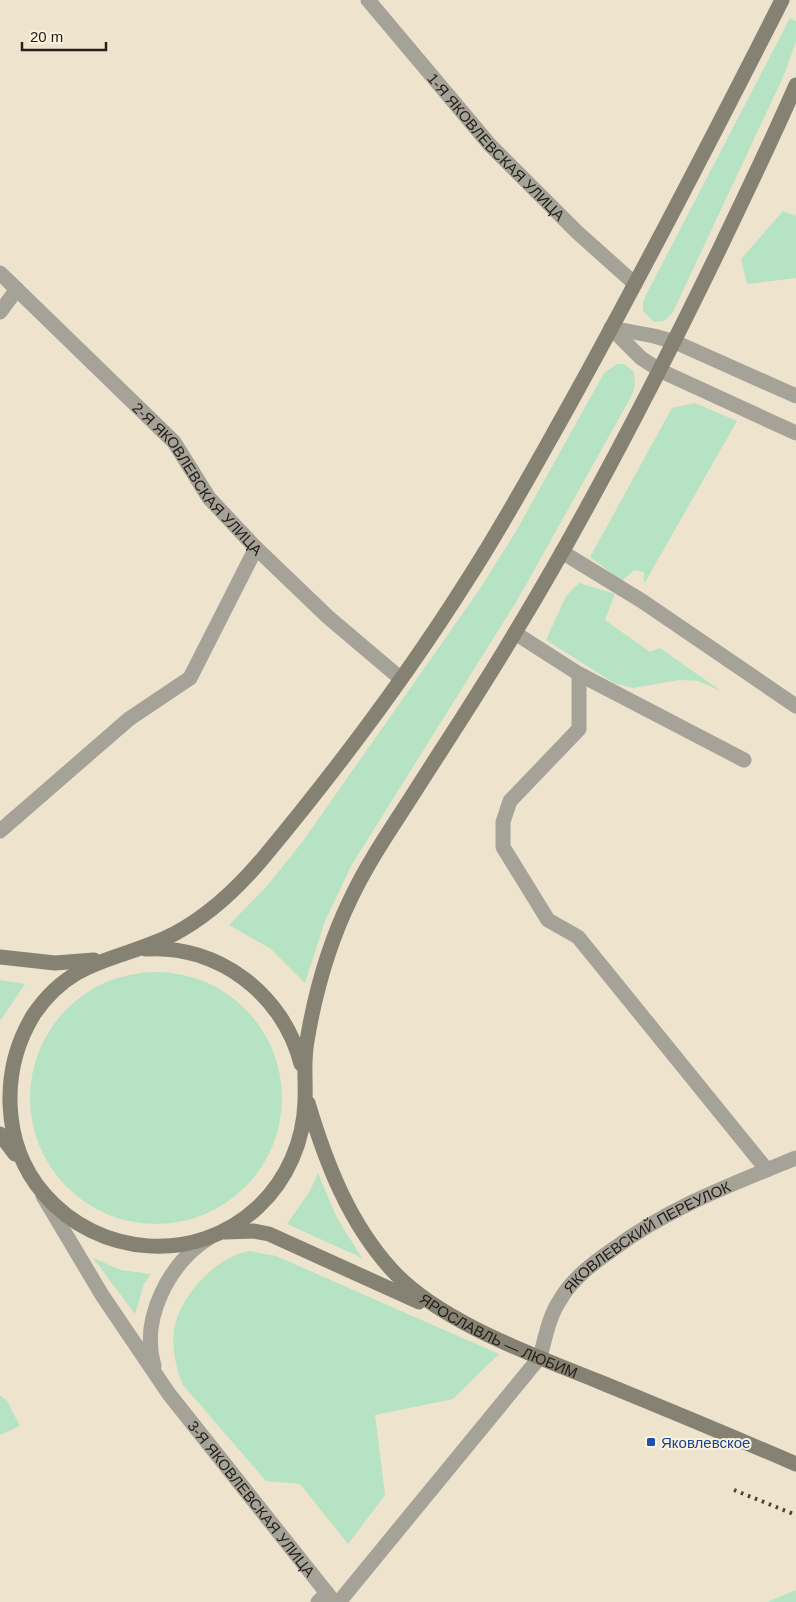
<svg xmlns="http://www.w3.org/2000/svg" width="796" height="1602" font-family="Arial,sans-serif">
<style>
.green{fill:#b6e3c4}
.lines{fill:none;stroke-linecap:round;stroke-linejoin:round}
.service{stroke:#a5a298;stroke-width:15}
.minor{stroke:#a5a298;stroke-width:15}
.tertiary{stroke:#a5a298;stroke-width:15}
.secondary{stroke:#858173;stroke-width:15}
.rail{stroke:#484339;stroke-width:4;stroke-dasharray:2.5 5;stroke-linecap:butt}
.transit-dot{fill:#1a4fb4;stroke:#fcf1db;stroke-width:2}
.labels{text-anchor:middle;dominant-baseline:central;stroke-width:4;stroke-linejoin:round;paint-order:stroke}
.street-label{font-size:15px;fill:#242018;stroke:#fcf1db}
.transit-label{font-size:15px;fill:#164399;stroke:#fcf1db;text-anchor:start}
</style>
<rect width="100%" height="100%" fill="#eee4ce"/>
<!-- green -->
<path class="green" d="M790 18 796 21V41L784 75 673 312 664 321 654 322 643 311V302L648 291Z
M783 211 796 216V278L747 284 741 259Z
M617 364H624L634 372 635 385 632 395 518 599 351 866 325 921 305 983 271 949 229 925 267 886 303 841 477 593 515 533 604 373Z
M695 403 737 421 644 584V572L634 570 622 581 590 557 672 408Z
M579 583 615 594 605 620 650 652 660 648 721 691 698 681 680 680 633 688 614 683 546 640 566 596Z
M30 1098a126 126 0 1 1 252 0a126 126 0 1 1-252 0Z
M0 980 25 984 0 1021Z
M318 1173 337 1218 362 1258 287 1224 310 1191Z
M249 1251 276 1256 499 1354 453 1399 375 1415 385 1495 348 1544 300 1484 266 1481 183 1385C175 1366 170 1342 176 1321 186 1290 217 1257 249 1251Z
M93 1258 121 1270 151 1274 144 1284 135 1314Z
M0 1395 7 1401 20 1426 0 1435Z
M796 1590V1602H767Z"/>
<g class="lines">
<!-- service -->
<g class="service">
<path id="s1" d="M368 0 490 145 577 232 635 284"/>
<path d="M0 312 17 289"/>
<path d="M611 328 641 358 661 371 796 433"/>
<path d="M611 328 654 336 675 342 796 396"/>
<path d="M562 552 642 601 796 706"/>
<path d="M515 633 579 674 744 760"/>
<path d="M579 674V729L510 801 503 822V847L548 920 578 937 767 1170"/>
<path d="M0 831 129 719 190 678 256 548"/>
<path d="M318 1602 327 1593"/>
<path d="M339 1602 540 1357"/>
</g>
<!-- minor -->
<g class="minor">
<path id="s2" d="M0 273 174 442 209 498 256 548 328 617 400 678"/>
<path id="s3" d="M540 1357C545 1339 549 1316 560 1300 572 1279 592 1264 612 1250 670 1207 730 1185 796 1158"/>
</g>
<!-- tertiary -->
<g class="tertiary">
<path id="s4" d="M43 1196 102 1295 169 1394 334 1602"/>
<path d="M154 1366C140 1319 169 1263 209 1238"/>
</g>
<!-- secondary -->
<g class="secondary">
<path d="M782 0C712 138 641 276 566 411 534 468 503 525 468 579 407 676 337 769 264 857 238 888 210 915 174 934 119 962 74 956 34 1014 0 1069 1 1144 44 1194 98 1257 196 1265 258 1207 287 1180 304 1141 305 1101 306 1081 303 1061 307 1041 315 993 329 943 351 898 368 862 391 829 412 796 447 741 483 687 516 631 591 507 657 378 720 248 746 194 772 140 796 85"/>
<path d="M146 949C218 944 284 995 301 1064"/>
<path d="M0 957 55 963 94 960"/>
<path id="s5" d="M308 1103C326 1163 349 1223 392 1270 439 1322 536 1356 600 1382 666 1409 731 1436 796 1464"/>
<path d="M0 1134 15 1154"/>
<path d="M225 1232 254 1231 269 1234 419 1302"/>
</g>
<!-- rail -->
<path class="rail" d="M734 1490 796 1515"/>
</g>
<!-- markers -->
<rect class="transit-dot" x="646" y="1437" width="10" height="10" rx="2.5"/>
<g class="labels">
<!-- street labels -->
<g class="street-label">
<text stroke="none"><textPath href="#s1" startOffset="195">1-Я ЯКОВЛЕВСКАЯ УЛИЦА</textPath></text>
<text stroke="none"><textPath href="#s2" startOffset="286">2-Я ЯКОВЛЕВСКАЯ УЛИЦА</textPath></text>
<text stroke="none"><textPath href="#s3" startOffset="170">ЯКОВЛЕВСКИЙ ПЕРЕУЛОК</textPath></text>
<text stroke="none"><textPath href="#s5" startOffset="315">ЯРОСЛАВЛЬ — ЛЮБИМ</textPath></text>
<text stroke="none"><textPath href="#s4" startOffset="368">3-Я ЯКОВЛЕВСКАЯ УЛИЦА</textPath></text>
</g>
<!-- transit labels -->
<g class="transit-label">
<text x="661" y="1442">Яковлевское</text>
</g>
</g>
<!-- scale -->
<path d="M22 42v8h84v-8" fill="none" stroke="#242018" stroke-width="2.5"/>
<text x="30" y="42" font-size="15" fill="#242018" stroke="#fcf1db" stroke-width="4" paint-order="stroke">20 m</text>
</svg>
